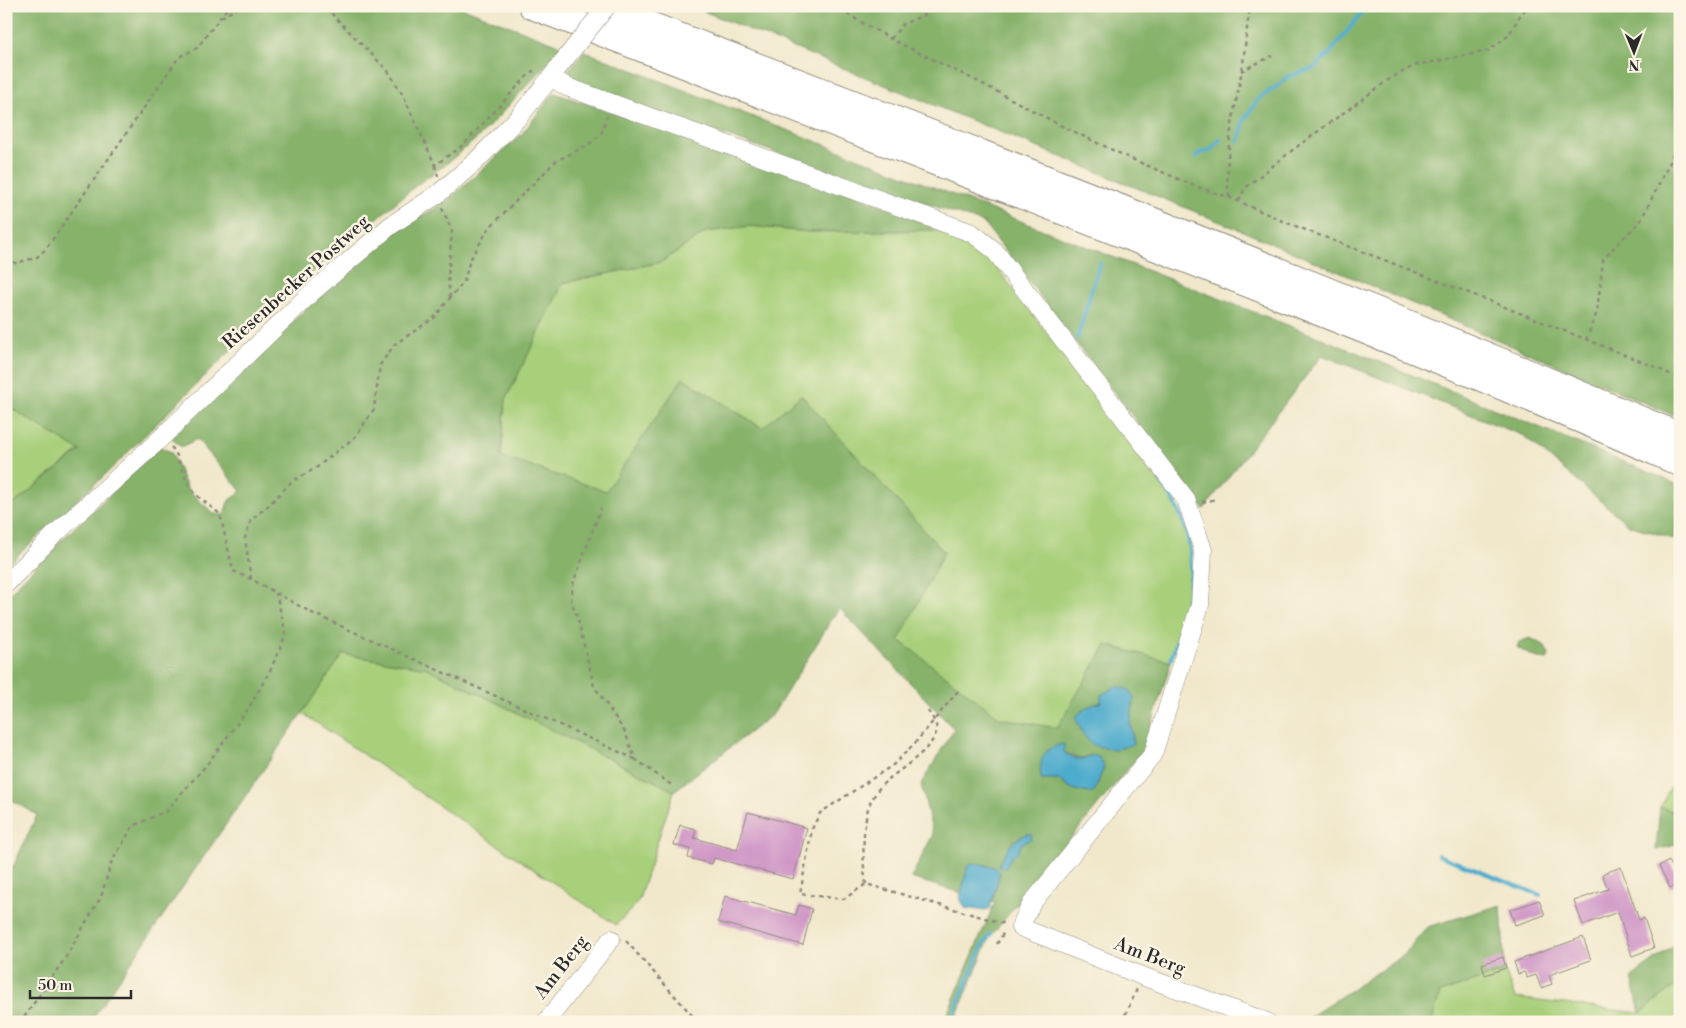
<svg xmlns="http://www.w3.org/2000/svg" width="1686" height="1028" font-family="'Libre Bodoni',serif">
<style>
.green{fill:#a8cf7a;stroke:#6a7d52}
.forest{fill:#86b26a;stroke:#586e4a;fill-rule:evenodd}
.water{fill:#4dabcc;stroke:#3c6b7c}
.lines{fill:none;stroke-linecap:round;stroke-linejoin:round}
.stream{stroke:#4dabcc;stroke-width:4}
.building{fill:#d098c7}
.minor-casing{stroke:#8e8a7c;stroke-width:19}
.highway-casing{stroke:#8e8a7c;stroke-width:28}
.path{stroke:#8e8a7c;stroke-width:2.5;stroke-dasharray:4 4;stroke-linecap:butt}
.minor{stroke:#fff;stroke-width:18}
.highway{stroke:#fff;stroke-width:26}
.minor-bridge-casing{stroke:#8e8a7c;stroke-width:19;stroke-linecap:butt}
.minor-bridge{stroke:#fff;stroke-width:18}
.labels{text-anchor:middle;dominant-baseline:central;stroke-width:5;stroke-linejoin:round;paint-order:stroke}
.street-label{font-size:19px;fill:#2b2b2b;stroke:#fcf5e5}
</style>
<rect width="100%" height="100%" fill="#fcf5e5"/>
<filter id="ink" filterUnits="userSpaceOnUse"><feTurbulence type="fractalNoise" baseFrequency=".02" numOctaves="2"/><feDisplacementMap in="SourceGraphic" scale="10" xChannelSelector="R" yChannelSelector="G"/><feConvolveMatrix kernelMatrix="1 2 1 2 8 2 1 2 1" color-interpolation-filters="sRGB"/></filter>
<filter id="wash" filterUnits="userSpaceOnUse"><feTurbulence type="fractalNoise" baseFrequency=".0096" numOctaves="4" result="noise"/><feDisplacementMap in="SourceGraphic" scale="20" xChannelSelector="R" yChannelSelector="G"/><feGaussianBlur stdDeviation="1.12" result="paint"/><feColorMatrix in="noise" values="0 0 0 0 0 0 0 0 0 0 0 0 0 0 0 0 0 1.4 0 .05"/><feComposite in="paint" operator="in"/></filter>
<g filter="url(#wash)">
<rect width="100%" height="100%" fill="#f1e8cc"/>
<!-- green -->
<path class="green" d="M749 226 809 232 945 230 963 235 987 255 1177 503 1191 551 1189 605 1171 662 1106 645 1057 729 1000 719 898 640 944 551 762 428 683 378 607 492 501 457 506 399 563 283 661 262 706 232Z
M6 405 80 450 6 510Z
M343 654 427 668 674 791 638 902 616 925 302 713Z
M1680 769V814L1660 807Z
M1505 971 1515 998 1640 1013 1680 982V1022H1432L1439 993Z"/>
<!-- forest -->
<path class="forest" d="M6 6H458L562 46 548 63 482 134 446 164 418 184 308 276 217 364 108 472 18 555 6 569V510L80 451 6 405Z
M691 6H1680V418L1257 237Z
M584 51 1331 342 1656 475 1680 486V541L1629 525 1524 436 1322 355 1204 509 984 223 576 85 570 80 567 72Z
M554 93 812 178 945 230 809 232 749 226 706 232 661 262 563 283 506 399 501 457 606 491 683 378 762 428 801 395 944 552 899 640 1000 718 1057 728 1106 645 1171 662 1144 749 990 937 954 1022H944L995 902 992 901 1000 872C994 866 977 861 968 865L961 893 911 878 933 834 921 784 954 729 839 608 773 714 674 791 427 668 343 654 90 1022H6V882L37 815 6 797V597L49 552 160 447 171 452 188 490 214 514 224 515 228 502 241 491 197 439 181 447 171 437 347 270 385 238 447 201 522 134ZM1134 698 1130 723 1134 744 1087 707 1101 702ZM1064 752 1079 759 1091 755 1104 767 1094 792 1067 787 1058 779H1041L1040 771ZM1026 834 1017 854 1012 855 1008 864 998 865 1013 841Z
M1530 638 1544 645 1549 655 1547 660C1535 658 1527 654 1517 647L1519 642Z
M1660 807 1680 814V845L1679 844 1656 850Z
M1501 905 1505 971 1440 993 1432 1022H1302L1404 955 1427 927Z
M1680 941V982L1640 1013 1632 977Z"/>
<!-- water -->
<path class="water" d="M1117 686 1130 690 1134 698 1130 723 1134 744 1114 750 1092 745 1084 736 1075 717 1087 707 1101 702V695Z
M1064 744V752C1068 755 1074 759 1079 759 1089 759 1087 753 1099 757L1104 767 1094 792C1080 794 1068 788 1058 779H1041C1039 759 1043 747 1064 744Z
M1026 834H1032L1031 839 1021 844 1017 854 1012 855 1005 869 998 865C1009 848 1007 845 1026 834Z
M972 863 995 867 1000 872 990 908 986 911 965 908 960 898 968 865Z"/>
<g class="lines">
<!-- stream -->
<path class="stream" d="M1239 142 1244 120 1259 98 1279 85 1287 77 1314 68 1330 53 1367 6
M1196 157 1201 152H1208L1220 140
M1077 338 1100 263
M1160 480C1206 541 1193 592 1171 659
M1438 855 1540 895
M950 1022 984 943 991 934"/>
</g>
<g id="blocks">
<!-- building -->
<path class="building" d="M748 812 807 828 793 879 714 858 712 864 688 858 690 849 674 845 680 825 696 829 694 838 737 850Z
M1669 861 1680 882V883L1670 888 1659 866Z
M1621 867 1639 920 1644 918 1654 948 1632 956 1618 912 1583 925 1574 901 1608 889 1602 874Z
M725 896 796 915 799 905 812 909 803 945 718 922Z
M1539 900 1545 915 1515 925 1510 910Z
M1583 937 1591 960 1549 975 1552 984 1541 988 1536 975 1527 978 1524 972 1518 974 1514 962Z
M1503 957 1506 968 1485 975 1482 964Z"/>
</g>
</g>
<g filter="url(#ink)">
<use href="#blocks" fill-opacity="0" stroke="#8e8a7c" stroke-width="1"/>
<g class="lines">
<!-- minor casing -->
<g class="minor-casing">
<path id="minor" d="M551 77 567 87 972 233 994 250 1186 499 1203 550 1200 605 1153 754 1032 903 1020 927 1142 976 1267 1022
M6 584 54 535 160 439 310 294 390 226 438 194 475 162 517 119 557 70
M546 1022 611 939"/>
</g>
<!-- highway casing -->
<g class="highway-casing">
<path id="highway" d="M532 6C733 83 934 160 1134 239 1317 311 1500 383 1680 463
M600 6C962 144 1323 285 1680 436"/>
</g>
<!-- path -->
<path class="path" d="M328 6 331 13 388 71 403 95 435 165 462 146 532 71 535 72
M833 6 891 39 979 82 1058 124 1125 156 1197 187 1229 197 1285 222 1449 285 1653 366 1680 379
M221 17 237 8 246 6
M891 39 903 24 929 13 937 6
M1241 71 1272 56
M435 165 438 176
M1229 197C1223 151 1236 108 1243 63 1246 44 1246 25 1251 6
M1239 201 1245 188 1290 152 1391 78 1416 65 1488 51 1508 36 1522 12 1532 6
M442 208 452 231 448 277 450 298
M6 258 15 263 36 258 46 249 179 57 197 48 229 6
M1586 340 1597 312 1603 260 1616 245 1640 222 1671 160 1680 130
M171 447 175 451 186 480 195 494 220 514 233 571 251 579 312 613 635 759 625 732 594 686 577 616 571 601 573 584 601 508
M1202 502 1217 499
M251 579 245 538 251 520 269 505 291 482 316 468 356 436 374 409 380 365 395 344 434 318 450 298 464 282 470 260 489 228 556 161 588 145 601 134 607 116
M958 691 916 742 893 765 820 813 812 829 800 894 844 899 866 884 1006 924
M635 759 673 786
M866 884C862 864 862 819 871 801 874 796 878 789 882 785 894 772 942 746 936 725 934 720 931 715 928 711
M626 941 698 1022
M997 944 1005 930
M18 1022 23 1019 64 960 101 897 111 863 133 826 166 811 208 763 248 709 270 671 286 634 276 593
M1122 1022 1137 989"/>
<!-- minor -->
<use href="#minor" class="minor"/>
<!-- highway -->
<use href="#highway" class="highway"/>
<!-- minor-bridge casing -->
<g class="minor-bridge-casing">
<path id="minor-bridge" d="M557 69 607 6"/>
</g>
<!-- minor-bridge -->
<use href="#minor-bridge" class="minor-bridge"/>
</g>
</g>
<g class="labels">
<!-- street labels -->
<g class="street-label">
<text transform="translate(296 282) rotate(-42)">Riesenbecker Postweg</text>
<text transform="translate(1150 956) rotate(21)">Am Berg</text>
<text transform="translate(561 967) rotate(-52)">Am Berg</text>
</g>
</g>
<!-- margin -->
<rect width="1686" height="1028" fill="none" stroke="#fcf5e5" stroke-width="25"/>
<!-- north arrow -->
<g transform="translate(1634 52) rotate(179)" stroke="#fcf5e5" stroke-width="4" paint-order="stroke">
<path d="M0-4L9 19L0 12L-9 19Z" fill="#2b2b2b"/>
<text y="-8" font-size="14" font-weight="bold" text-anchor="middle" fill="#2b2b2b">N</text>
</g>
<!-- scale -->
<path d="M30 990v8h101v-8" fill="none" stroke="#2b2b2b" stroke-width="2.5"/>
<text x="38" y="990" font-size="15" fill="#2b2b2b" stroke="#fcf5e5" stroke-width="4" paint-order="stroke">50 m</text>
</svg>
